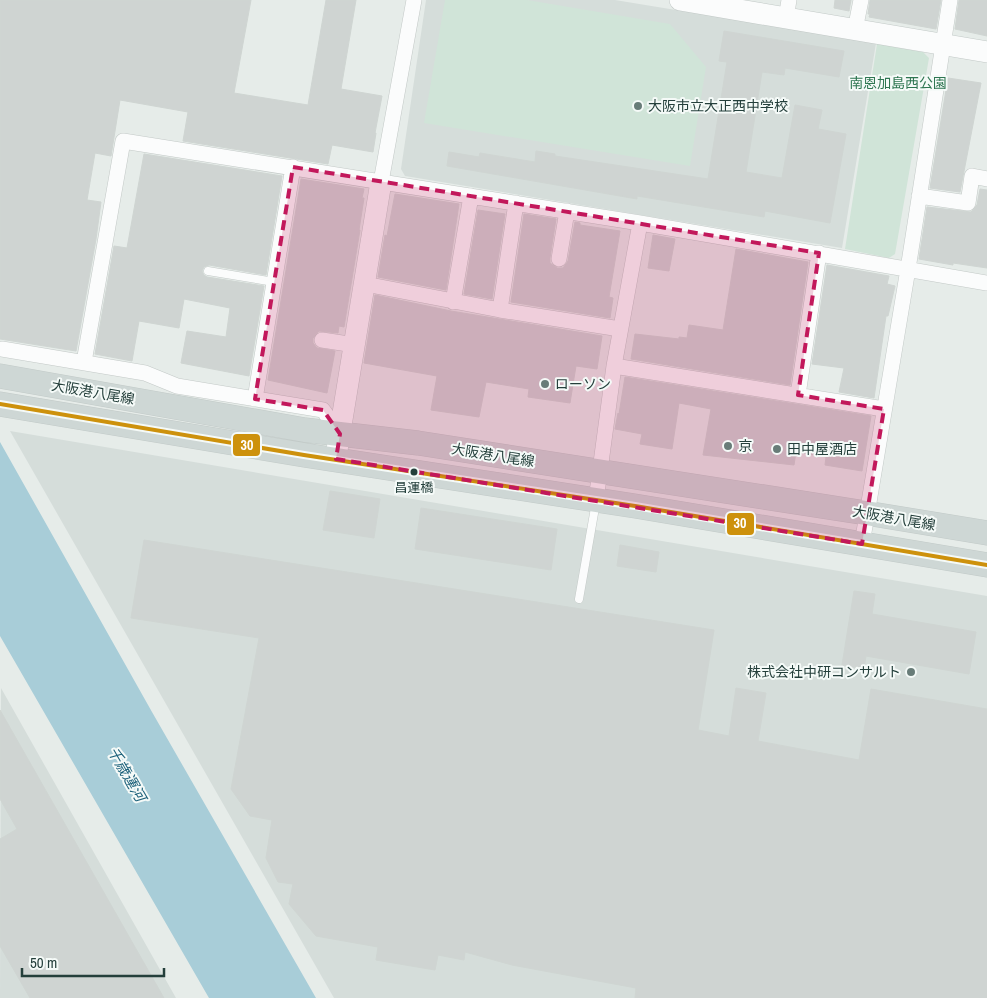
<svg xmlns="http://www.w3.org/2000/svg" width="987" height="998" font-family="'Archivo Narrow','Noto Sans JP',sans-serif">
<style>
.built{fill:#d5ddda}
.green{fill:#d0e4d8}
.water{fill:#a8cdd8}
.building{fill:#cfd4d2;stroke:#cfd5d2}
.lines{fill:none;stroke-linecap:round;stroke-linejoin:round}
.lane-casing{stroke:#c3c9c7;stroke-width:9}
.street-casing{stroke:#c3c9c7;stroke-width:16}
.secondary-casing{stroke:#c2c9c7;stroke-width:22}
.primary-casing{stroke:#c2cac8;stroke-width:25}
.lane{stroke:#fbfcfc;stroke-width:8}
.street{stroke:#fbfcfc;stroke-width:15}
.secondary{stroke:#fbfcfc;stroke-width:21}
.primary{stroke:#ced7d5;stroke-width:24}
.bus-1-casing{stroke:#f5faf8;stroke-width:8}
.bus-1{stroke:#cd910c;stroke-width:4}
.marked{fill:#c2185b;fill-opacity:0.2;stroke:#c2185b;stroke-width:4;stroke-dasharray:10 6;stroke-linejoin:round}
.poi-dot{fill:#687c78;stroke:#f5faf8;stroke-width:2}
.bus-dot{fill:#243f3b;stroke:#f5faf8;stroke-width:2}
.labels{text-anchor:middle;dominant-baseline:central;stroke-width:4;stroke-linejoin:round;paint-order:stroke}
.bus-label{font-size:13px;fill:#243f3b;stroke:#f5faf8}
.park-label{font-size:14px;fill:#2e7651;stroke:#f5faf8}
.poi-label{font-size:14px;fill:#243f3b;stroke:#f5faf8;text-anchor:start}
.street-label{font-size:14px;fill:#243f3b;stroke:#f5faf8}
.water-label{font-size:15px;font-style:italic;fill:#1e627b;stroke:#f5faf8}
.line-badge{stroke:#f5faf8;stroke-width:2}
.badge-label{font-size:14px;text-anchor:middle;font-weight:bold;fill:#fff}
</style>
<rect width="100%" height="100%" fill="#e6ece9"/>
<!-- built -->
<path class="built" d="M426 0H615L876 43 842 248 405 176 401 169Z
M10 431 987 596V998H334Z
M1 688 176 998H0Z"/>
<!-- green -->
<path class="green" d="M445 0H527L670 24 706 67 690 166 424 123Z
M877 44 923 52 929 58 895 254 889 258 845 249Z"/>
<!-- water -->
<path class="water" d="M0 442 152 712 316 998H209L0 636Z"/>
<!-- building -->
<path class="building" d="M0 0H251L234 93 308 105 326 0H356L341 89 382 96 375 133H376L373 152 332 145 328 164 183 141 188 112 120 100 111 156 95 153 87 200 101 202 96 239 76 351 0 339Z
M835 0H851L849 11 834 8Z
M870 0H941L936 29 869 17 870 14H868Z
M959 0H987V36L955 29Z
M724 31 844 51 839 77 785 68 784 75 762 72 746 172 782 178 795 105 822 110 818 129 846 134 830 223 765 211 764 217 637 196V199L447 166 449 152 479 157 480 153 535 162 536 151 555 154V156L708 179 727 62 719 61Z
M948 78 981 83 960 192 930 188Z
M144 154 282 176 266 275 209 265 204 267 202 271 204 275 207 277 264 286 249 376 181 363 187 331 226 337 230 308 184 299 179 328 139 321 132 361 95 354 114 246 127 248Z
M301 179 364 189 362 198H364L359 230H360L344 327 339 326 338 333 319 331 313 338V343L317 348 335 351 327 393 268 380Z
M980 189 987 190V268L953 263V265L919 259 927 207 971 212 977 205Z
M395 194 459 204 446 290 378 277 385 235 387 236Z
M478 210 505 214 492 299 464 294Z
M524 214 556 219 550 258V263L557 268H563L568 261 575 222 580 223V225L620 231 609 297 613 298 610 318 511 302Z
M653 235 675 239 669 271 648 268Z
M736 249 808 262 790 385 631 359 635 334 679 339V337L687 338 689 325 723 330Z
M827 265 889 276 887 284 895 286 888 316H886L874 398 839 392 844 368 812 364Z
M375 295 451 311 602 336 597 369 576 366 570 403 528 397 529 389 486 382 479 417 431 410 437 376 364 363Z
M625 377 871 416 862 471 825 465 826 457 796 452 794 465 703 455 711 409 679 403 672 449 640 444 642 434 615 429 618 413 619 414Z
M330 491 380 499 374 538 323 530Z
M421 508 557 529 551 570 415 549Z
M144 540 714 630 698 730 729 736 736 688 766 693 758 741 859 760 871 689 987 709V998H635L636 988 512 965 465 952 464 960 438 955 435 970 376 960 378 947 316 936 289 904 293 884 278 882 266 858 272 820 250 816 231 789 259 638 131 618Z
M620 545 659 552 656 572 617 566Z
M854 591 875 594 872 614 976 632 969 674 866 656 864 669 842 665Z
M0 710 164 998H30L0 946V839L17 829 0 799Z"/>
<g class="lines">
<!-- lane casing -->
<g class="lane-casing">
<path id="lane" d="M208 271 274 282
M579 599 596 502"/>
</g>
<!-- street casing -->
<g class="street-casing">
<path id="street" d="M786 18 789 0
M855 30 861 0
M381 182 414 0
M919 196 968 203 972 176 987 179
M559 259 567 211
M365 284 500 310 620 329
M453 302 471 196
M500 310 516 203
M322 340 355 345
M2 349 145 373 177 386 323 410 340 434
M84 362 123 141 640 223 987 283
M614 366 884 409
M798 395 819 253
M255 399 293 167
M596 500 614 366 640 223
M862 544 908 269 950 0"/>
</g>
<!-- secondary casing -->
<g class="secondary-casing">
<path id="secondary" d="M680 0 987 52
M337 450 381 182"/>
</g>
<!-- primary casing -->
<g class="primary-casing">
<path id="primary" d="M0 376 305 430 418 443 866 513 987 533
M0 404 304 455 635 506 987 565"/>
</g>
<!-- lane -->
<use href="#lane" class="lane"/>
<!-- street -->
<use href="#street" class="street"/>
<!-- secondary -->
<use href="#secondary" class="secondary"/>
<!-- primary -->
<use href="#primary" class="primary"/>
<!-- bus-1 casing -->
<g class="bus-1-casing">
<path id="bus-1" d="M0 404 304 455 635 506 987 565"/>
</g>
<!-- bus-1 -->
<use href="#bus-1" class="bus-1"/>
</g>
<!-- marked area -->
<path class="marked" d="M293 167 819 253 798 395 884 409 862 544 336 459 340 434 323 410 255 399Z"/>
<!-- markers -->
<g class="poi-dot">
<circle cx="638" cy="106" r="5"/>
<circle cx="545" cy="384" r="5"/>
<circle cx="728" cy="446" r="5"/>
<circle cx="777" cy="449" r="5"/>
<circle cx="911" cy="672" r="5"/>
</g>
<circle class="bus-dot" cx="414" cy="472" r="4.5"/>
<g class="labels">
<!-- bus labels -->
<g class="bus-label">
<text x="414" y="487">昌運橋</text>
</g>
<!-- park labels -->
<g class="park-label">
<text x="898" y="83">南恩加島西公園</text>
</g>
<!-- poi labels -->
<g class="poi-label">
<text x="648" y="106">大阪市立大正西中学校</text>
<text x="555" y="384">ローソン</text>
<text x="738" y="446">京</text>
<text x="787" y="449">田中屋酒店</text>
<text x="901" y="672" text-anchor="end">株式会社中研コンサルト</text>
</g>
<!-- street labels -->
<g class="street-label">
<text transform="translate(93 392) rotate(10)">大阪港八尾線</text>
<text transform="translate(493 455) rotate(9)">大阪港八尾線</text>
<text transform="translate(894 518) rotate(10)">大阪港八尾線</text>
</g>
<!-- water labels -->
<g class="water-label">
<text transform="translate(127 774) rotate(60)">千歳運河</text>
</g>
</g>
<g class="line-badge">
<rect x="232" y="433" width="29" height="24" rx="5" fill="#cd910c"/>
<rect x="726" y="512" width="29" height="24" rx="5" fill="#cd910c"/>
</g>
<g class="badge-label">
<text x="247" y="450">30</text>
<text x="740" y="528">30</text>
</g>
<!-- scale -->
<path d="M22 968v8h142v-8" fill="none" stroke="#243f3b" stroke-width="2.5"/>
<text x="30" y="968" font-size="15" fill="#243f3b" stroke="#f5faf8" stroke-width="4" paint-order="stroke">50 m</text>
</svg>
